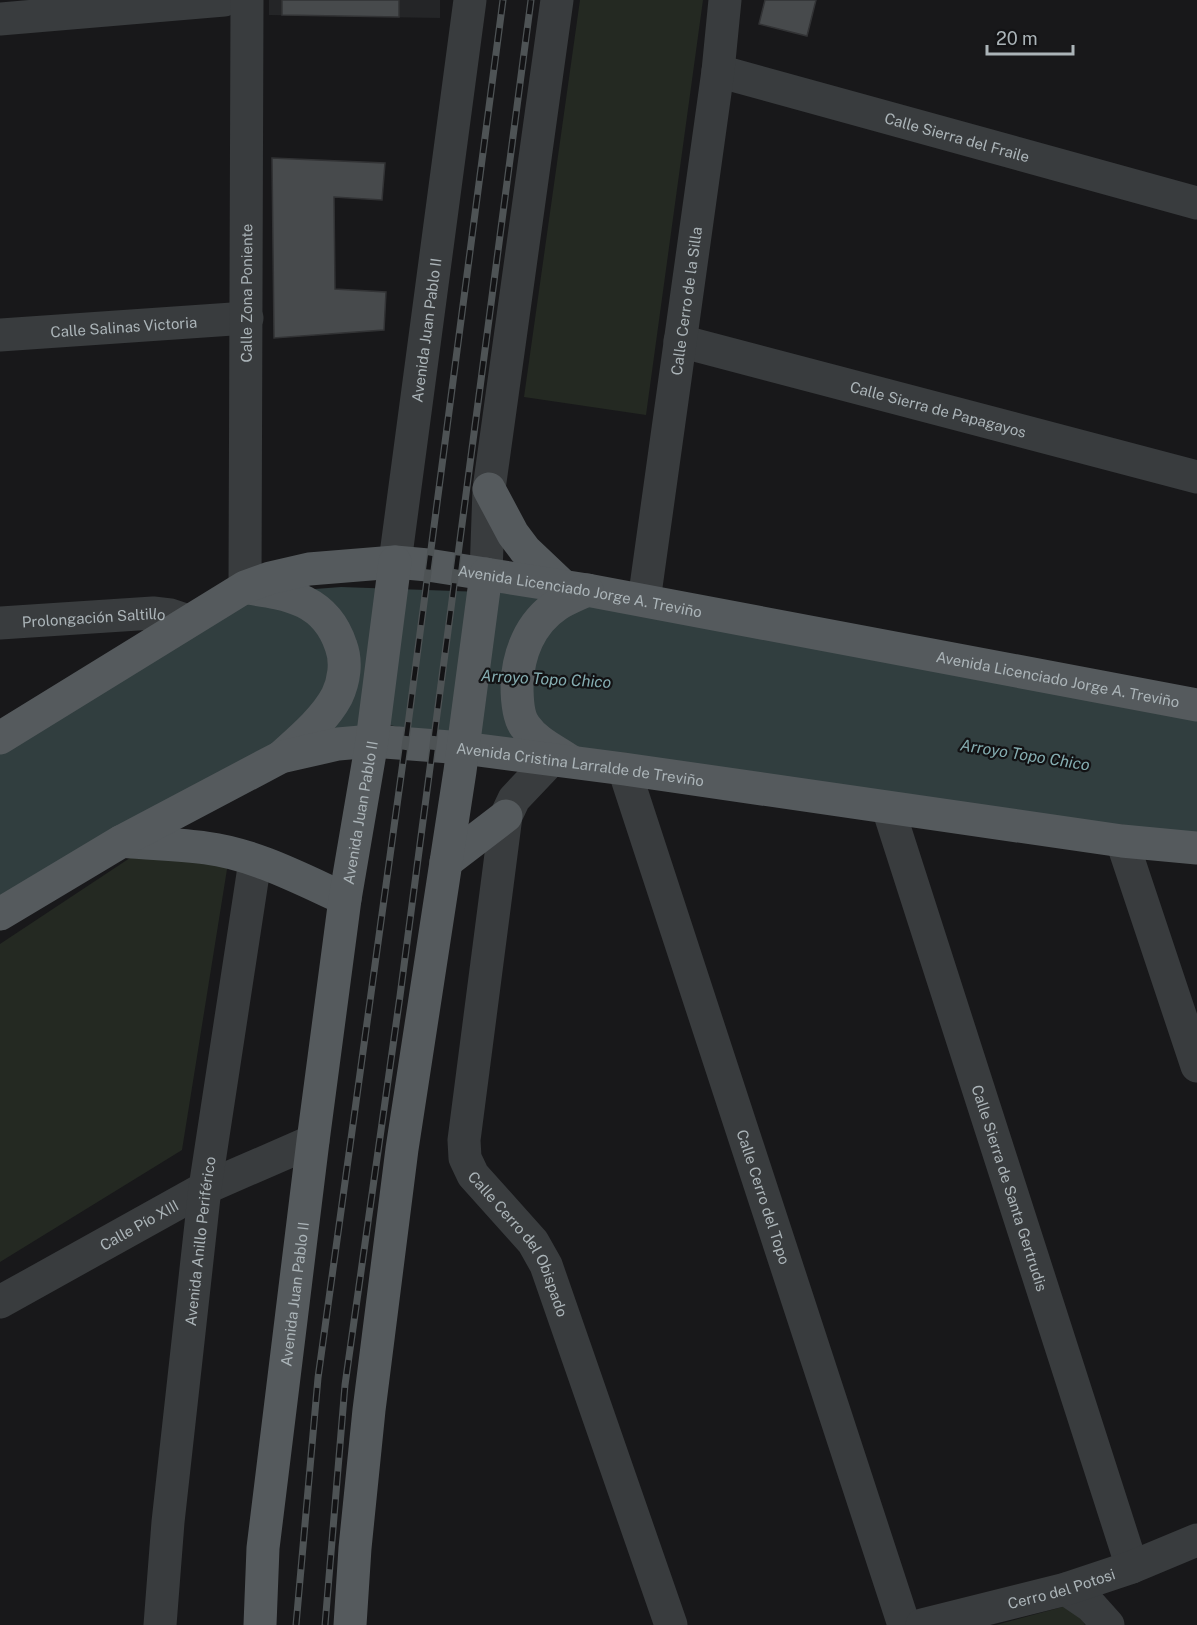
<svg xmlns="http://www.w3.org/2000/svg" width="1197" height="1625" font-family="'Public Sans',sans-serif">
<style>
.built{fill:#242527}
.green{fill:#242922}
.water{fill:#313e3f}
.building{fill:#474a4c;stroke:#323335;stroke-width:1.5}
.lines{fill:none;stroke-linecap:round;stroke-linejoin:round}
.minor{stroke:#393c3e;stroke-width:33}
.major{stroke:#555a5d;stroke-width:33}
.rail-casing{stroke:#4e5355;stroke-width:7}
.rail{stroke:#131315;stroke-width:4.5;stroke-dasharray:14;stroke-linecap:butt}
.labels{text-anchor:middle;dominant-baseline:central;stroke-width:4.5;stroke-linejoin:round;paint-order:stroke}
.street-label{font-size:15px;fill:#abb4b8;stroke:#131315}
.water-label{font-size:16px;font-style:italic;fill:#85adb1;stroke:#131315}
</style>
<rect width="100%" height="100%" fill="#18181a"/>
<!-- built -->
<path class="built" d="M269 0H440V18L269 15Z"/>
<!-- green -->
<path class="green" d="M580 0H703L646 415 524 397Z
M148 846 228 863 182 1150 0 1262V944Z
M1066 1606 1082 1619 1085 1625H996Z"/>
<!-- water -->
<path class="water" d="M341 587 483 592 644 601 1197 705V848L574 762 374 722 0 914V738L188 621 276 592Z"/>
<!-- building -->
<path class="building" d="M282 0H399V17L282 15Z
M765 0H816L807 36 759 24Z
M272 158 385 163 382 200 334 197 335 289 386 292 384 330 274 338Z"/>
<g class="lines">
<!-- minor -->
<g class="minor">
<path d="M0 19 224 0"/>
<path id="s1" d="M718 71 1197 203"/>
<path id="s2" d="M0 335 247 318"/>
<path id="s3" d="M680 341 1197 477"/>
<path id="s4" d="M395 562 470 0"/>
<path d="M486 574 489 489 557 0"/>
<path id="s5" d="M245 587 247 0"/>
<path id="s6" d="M644 601 718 71 725 0"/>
<path id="s7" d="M0 623 153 613 170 615 188 621"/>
<path id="s8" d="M551 760 514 799 506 816 464 1140 465 1158 473 1175 533 1242 546 1265 671 1625"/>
<path id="s9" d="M624 769 904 1625"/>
<path id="s10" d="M888 808 1132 1567"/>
<path d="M1122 841 1197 1066"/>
<path id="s11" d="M0 1302 205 1188 313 1141"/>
<path d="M1066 1589 1091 1606 1108 1625"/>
<path id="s12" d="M160 1625 168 1522 205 1188 255 861"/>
<path id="s13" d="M922 1625 1066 1589 1132 1567 1197 1540"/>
</g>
<!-- major -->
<g class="major">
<path d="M489 489 513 534 525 550 563 586"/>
<path d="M247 588C290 594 326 600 341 646 347 662 344 681 337 696 325 719 300 740 281 757"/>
<path id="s14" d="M0 738 245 587 270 578 309 569 395 562 428 565 587 590 1197 705"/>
<path d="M569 760C554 750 536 742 525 726 518 717 517 697 517 685 518 654 530 623 557 605 566 599 577 595 587 590"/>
<path d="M122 841C150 844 178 844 206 848 254 854 301 879 345 899"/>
<path d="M446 862 506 816"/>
<path id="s15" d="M0 914 122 841 281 757 338 744 372 741 463 748 624 769 1122 841 1197 848"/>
<path id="s16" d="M260 1625 263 1548 313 1141 345 899 372 741 395 562"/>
<path d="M350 1625 355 1548 369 1410 402 1149 460 771 486 574"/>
</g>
<!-- rail casing -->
<g class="rail-casing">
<path id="rail" d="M296 1625 318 1378 406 740 503 0
M325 1625 345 1385 400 996 531 0"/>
</g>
<!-- rail -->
<use href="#rail" class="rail"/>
</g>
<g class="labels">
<!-- street labels -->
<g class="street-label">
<text stroke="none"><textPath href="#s1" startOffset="248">Calle Sierra del Fraile</textPath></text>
<text stroke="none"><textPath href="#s5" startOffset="294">Calle Zona Poniente</textPath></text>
<text stroke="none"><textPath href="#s6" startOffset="303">Calle Cerro de la Silla</textPath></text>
<text stroke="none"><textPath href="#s2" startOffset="124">Calle Salinas Victoria</textPath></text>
<text stroke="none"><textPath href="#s4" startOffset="234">Avenida Juan Pablo II</textPath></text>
<text stroke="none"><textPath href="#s3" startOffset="267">Calle Sierra de Papagayos</textPath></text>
<text stroke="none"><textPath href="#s14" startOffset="628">Avenida Licenciado Jorge A. Treviño</textPath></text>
<text stroke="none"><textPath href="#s7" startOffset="94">Prolongación Saltillo</textPath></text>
<text stroke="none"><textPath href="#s14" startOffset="1114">Avenida Licenciado Jorge A. Treviño</textPath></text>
<text stroke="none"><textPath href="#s15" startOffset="624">Avenida Cristina Larralde de Treviño</textPath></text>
<text stroke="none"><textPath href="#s16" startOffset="819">Avenida Juan Pablo II</textPath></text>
<text stroke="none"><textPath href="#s10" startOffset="399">Calle Sierra de Santa Gertrudis</textPath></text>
<text stroke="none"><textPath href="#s9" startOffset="450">Calle Cerro del Topo</textPath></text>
<text stroke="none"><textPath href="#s11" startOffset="159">Calle Pío XIII</textPath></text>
<text stroke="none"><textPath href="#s12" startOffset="386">Avenida Anillo Periférico</textPath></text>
<text stroke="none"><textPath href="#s8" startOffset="520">Calle Cerro del Obispado</textPath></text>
<text stroke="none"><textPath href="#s16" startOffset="333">Avenida Juan Pablo II</textPath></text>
<text stroke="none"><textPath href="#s13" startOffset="144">Cerro del Potosi</textPath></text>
</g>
<!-- water labels -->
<g class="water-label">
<text transform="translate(546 679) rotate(3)">Arroyo Topo Chico</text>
<text transform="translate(1025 755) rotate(9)">Arroyo Topo Chico</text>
</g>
</g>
<!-- scale -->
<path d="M987 45v9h86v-9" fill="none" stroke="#abb4b8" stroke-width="3"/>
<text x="996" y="45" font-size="18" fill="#abb4b8" stroke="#131315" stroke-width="4.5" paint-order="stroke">20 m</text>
</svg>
